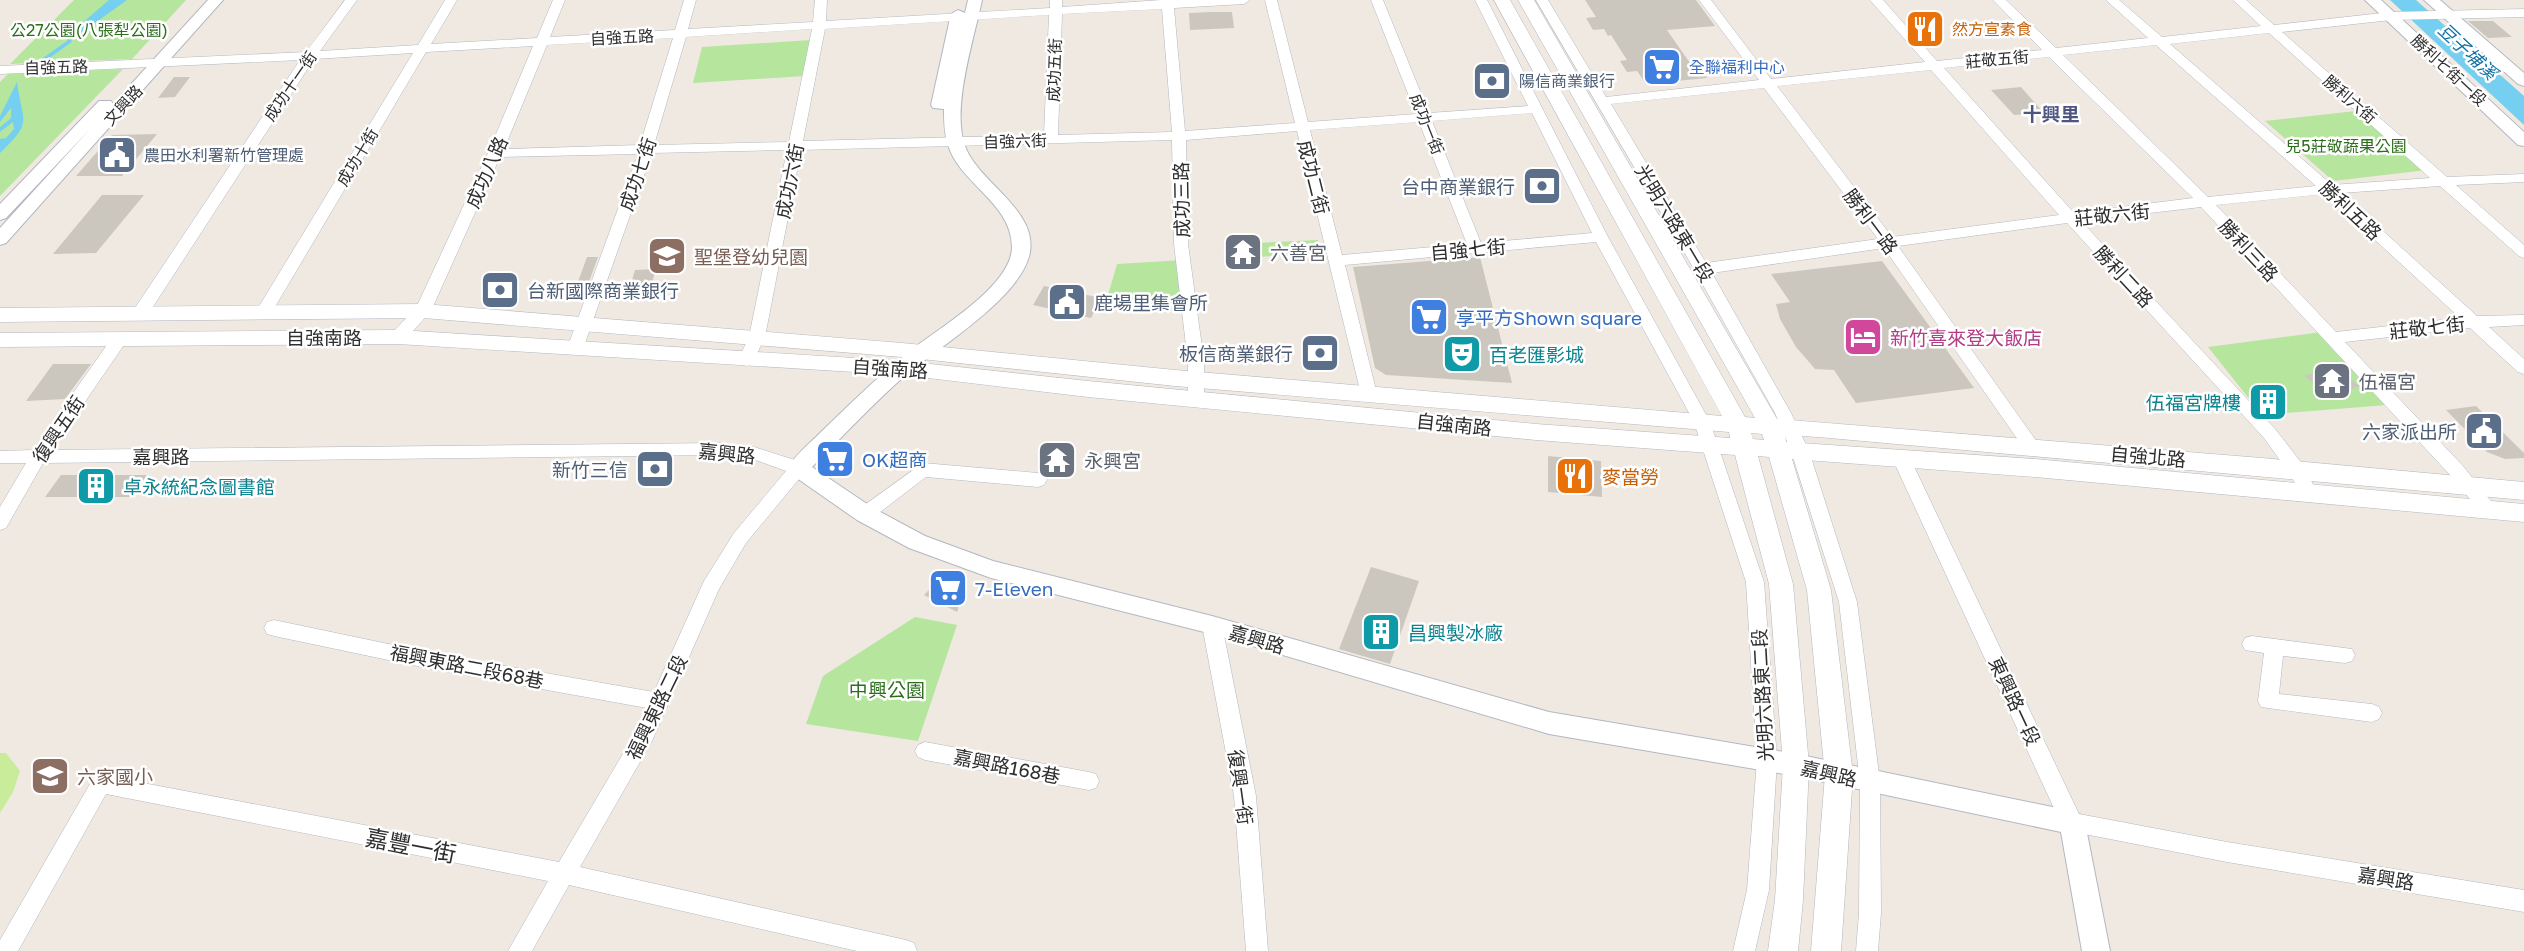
<svg xmlns="http://www.w3.org/2000/svg" width="2524" height="951" font-family="'Golos Text','Noto Sans TC',sans-serif">
<style>
.green{fill:#b6e59e}
.pitch{fill:#c9ec9a}
.water{fill:#75cff0}
.lines{fill:none;stroke-linecap:round;stroke-linejoin:round}
.stream{stroke:#75cff0;stroke-width:3.5}
.building{fill:#cbc7bf}
.minor-casing{stroke:#b4b7c1;stroke-width:1}
.tertiary-casing{stroke:#b4b7c1;stroke-width:2}
.secondary-casing{stroke:#b4b7c1;stroke-width:1}
.minor{fill:#fff;fill-rule:evenodd}
.tertiary{fill:#fff;fill-rule:evenodd}
.secondary{fill:#fff;fill-rule:evenodd}
.labels{text-anchor:middle;dominant-baseline:central;stroke-width:5;stroke-linejoin:round;paint-order:stroke}
.far-food-label{font-size:16px;fill:#c56008;stroke:#fff;text-anchor:start}
.far-park-label{font-size:16px;fill:#2c6e1b;stroke:#fff}
.far-street-label{font-size:16px;fill:#2e2e2e;stroke:#fff}
.far-shop-label{font-size:16px;fill:#366cbe;stroke:#fff;text-anchor:start}
.far-service-label{font-size:16px;fill:#4e5e75;stroke:#fff;text-anchor:start}
.far-water-label{font-size:18px;font-style:italic;fill:#0d6fa3;stroke:#fff}
.far-quarter-label{font-size:19px;font-weight:bold;fill:#4d5680;stroke:#fff}
.street-label{font-size:19px;fill:#2e2e2e;stroke:#fff}
.service-label{font-size:19px;fill:#4e5e75;stroke:#fff;text-anchor:end}
.worship-label{font-size:19px;fill:#5b616d;stroke:#fff;text-anchor:start}
.education-label{font-size:19px;fill:#785e54;stroke:#fff;text-anchor:start}
.shop-label{font-size:19px;fill:#366cbe;stroke:#fff;text-anchor:start}
.hotel-label{font-size:19px;fill:#b23c85;stroke:#fff;text-anchor:start}
.culture-label{font-size:19px;fill:#0d838f;stroke:#fff;text-anchor:start}
.food-label{font-size:19px;fill:#c56008;stroke:#fff;text-anchor:start}
.park-label{font-size:19px;fill:#2c6e1b;stroke:#fff}
.near-street-label{font-size:23px;fill:#2e2e2e;stroke:#fff}
</style>
<rect width="100%" height="100%" fill="#efe9e1"/>
<!-- green -->
<path class="green" d="M74 0H186L132 59 10 64Z
M811 40 805 76 693 83 702 47Z
M123 69 0 196V82L8 74Z
M2356 111 2427 170 2333 181 2265 121Z
M1318 240 1321 253 1258 257 1255 243Z
M1184 260 1191 312 1106 302 1117 264Z
M2322 332 2387 405 2262 415 2208 347Z
M915 617 957 625 918 741 806 724 823 676Z"/>
<!-- pitch -->
<path class="pitch" d="M0 753H6L20 771 13 792 0 813Z"/>
<!-- water -->
<path class="water" d="M109 0H127L67 43V36Z
M2390 0H2416L2524 96V125Z
M17 82C23 125 33 121 0 153V139L6 138 14 129 13 122 0 132V127L11 118V108L0 122V116Z"/>
<g class="lines">
<!-- stream -->
<path class="stream" d="M42 61 70 41"/>
</g>
<!-- building -->
<path class="building" d="M1585 0H1696L1715 26 1667 30 1690 63H1697L1707 78 1646 84 1637 71 1627 72 1620 61 1627 60 1611 35 1608 36 1604 29 1593 30 1586 18 1596 17Z
M1211 12H1232L1234 28 1190 30 1189 13Z
M2468 21H2493L2512 37 2488 38Z
M174 77H190L175 97 158 98Z
M2021 87 2044 113 2014 115 1991 90Z
M157 134 122 176H76L112 135Z
M102 195H144L96 253 53 254Z
M1251 245 1254 257 1234 259 1231 247Z
M587 257H598L582 301H571Z
M1480 257 1512 383 1386 375 1375 368 1353 267Z
M1882 261 1912 302 1974 388 1856 403 1834 370 1815 369 1796 347 1780 319 1776 304 1790 302 1771 274Z
M656 269 649 293 628 294 635 270Z
M1044 286 1101 298 1091 318 1033 305Z
M53 364H91L65 399 26 401Z
M2332 366 2360 386 2332 397 2304 376Z
M2476 406 2524 453V458L2505 459 2487 452 2446 410Z
M1548 456 1601 461 1602 497 1548 492Z
M61 475H147L131 497H45Z
M1371 567 1419 581 1390 664 1339 649Z
M947 571 967 582 957 612 924 595Z"/>
<g class="lines">
<!-- minor casing -->
<g class="minor-casing">
<path id="minor" d="M345 0H357L320 51 418 45 445 0H457L431 44 537 38 553 0H565L550 37 675 30 684 0H696L688 29 813 22 815 0H827L826 21 1050 8V0H1062V7L1161 0H1250L1244 4 1174 8 1185 131 1295 123 1265 0H1277L1308 122 1416 114 1371 0H1383L1429 113 1528 106 1475 0H1487L1608 237 1710 422 1764 582 1777 760 1769 890 1755 951H1733L1747 890 1757 760 1746 582 1694 422 1596 242 1345 265 1377 394 1369 400 1361 394 1297 131 1186 140 1188 244 1204 362V399L1196 405 1188 399V362L1174 244 1172 140 801 150 765 337 752 364 746 366 738 360 749 337 787 150 652 153 584 346 576 352 568 346 638 154 500 157 431 311 404 341H392L390 337 392 333 416 308 488 153 533 46 426 52 269 317 263 318 255 313 413 53 314 59 145 319H133L131 315 133 311 300 60 0 74V66L306 52ZM1162 9 1172 132 1058 135 1062 14ZM1049 15 1044 135 803 141 825 29ZM812 29 789 142 654 145 686 37ZM673 38 640 145 504 149 547 45ZM1532 113 1592 233 1481 243 1432 121ZM1419 122 1467 244 1342 255 1310 130Z
M1536 0H1548L1606 97 1759 80 1699 0H1711L1771 79 1925 62 1870 0H1883L1937 61 2042 50 1993 0H2006L2056 48 2148 38 2106 0H2119L2162 37 2261 26 2233 0H2246L2274 25 2391 12 2524 9V17L2391 20 2282 32 2447 177 2524 174V182L2456 185 2524 245V258L2519 256 2440 186 2341 193 2477 316 2524 315V325L2489 327 2524 359V374L2518 372 2470 328 2345 342 2463 466 2498 510 2495 515H2483L2451 476 2201 207 2081 221 2276 430 2303 465 2318 494 2315 499H2303L2290 474 2264 438 2067 223 1898 246 2037 442 2040 446 2037 450H2025L1884 248 1712 273 1791 413 1809 451 1857 602 1880 782 1881 913 1878 951H1856L1859 913 1860 782 1839 602 1791 451 1775 413 1694 269ZM2269 33 2430 178 2332 185 2170 44ZM2156 45 2316 186 2208 197 2063 55ZM2049 57 2193 198 2074 213 1944 68ZM1931 70 2059 215 1892 237 1777 86ZM1764 88 1878 239 1706 263 1611 104ZM2325 194 2460 318 2336 332 2216 205Z
M120 333 128 339 52 450 720 443 754 447 804 463 807 468 804 473 746 543 719 589 652 741 580 867 906 940 914 943 917 951H857L569 885 532 951H508L548 881 106 794 18 951H0V940L94 777 101 775 559 862 637 730 647 708 436 670 274 636 267 634 264 628 267 622 274 620 436 654 654 692 704 581 734 533 786 471 753 459 720 455 43 463 6 528 0 530V507L26 463H0V451L33 450 114 335Z
M1902 454 1908 455 1911 460 2079 814 2227 842 2524 890V912L2227 862 2064 830 1893 460 1896 455Z
M923 463 1038 473 1044 475 1047 480 1044 485 1038 487 926 477 871 519H859L856 514 859 509Z
M1212 617 1219 619 1222 625 1256 796 1268 951H1246L1234 796 1202 625 1205 619Z
M2252 636 2352 649 2355 655 2352 661 2345 663 2283 656 2279 694 2372 704 2379 707 2382 713 2379 719 2372 722 2261 707 2258 701 2264 653 2245 650 2242 644 2245 638Z
M925 742 1089 772 1096 774 1099 781 1096 788 1089 790 925 760 918 757 915 751 918 745Z"/>
</g>
<!-- tertiary casing -->
<g class="tertiary-casing">
<path id="tertiary" d="M208 0H223L6 243 0 245V228L91 128 6 218 0 220V204L99 101H111L113 104Z
M968 0H982C974 39 951 109 965 146 978 182 1037 209 1030 252 1022 299 933 350 899 381 869 408 841 438 812 467L873 508 925 536 993 561 1212 616 1549 712 1796 754 2072 811 2081 815 2085 823 2110 951H2082L2061 832 1796 776 1549 734 1212 634 991 578 909 548 857 520 791 474 788 468C795 455 809 444 820 433 848 406 876 378 906 354 934 331 1012 287 1012 247 1012 203 960 184 948 145 944 133 944 121 944 109L933 108 931 105 951 14 958 10 965 13Z
M2365 0H2381L2524 132V146L2518 145Z
M2424 0H2440L2524 73V86L2518 84Z"/>
</g>
<!-- secondary casing -->
<g class="secondary-casing">
<path id="secondary" d="M1494 0H1510L1745 417 1755 418 1518 0H1534L1777 419 2262 458 2524 482V500L1818 437 1785 435 1786 442 2035 459 2524 504V522L2035 477 1792 459 1831 590 1853 775 1841 951H1811L1825 775 1807 590 1769 457 1758 456 1793 584 1809 765 1803 900 1798 951H1768L1775 900 1783 765 1769 584 1735 455 1536 440 1088 397 903 375 398 344 0 347V333L398 330 903 361 1088 381 1536 424 1730 438 1729 432 1175 386 902 357 423 318 0 322V308L423 304 902 343 1175 370 1722 416ZM1751 433 1762 434 1764 440 1753 439Z"/>
</g>
<!-- minor -->
<use href="#minor" class="minor"/>
<!-- tertiary -->
<use href="#tertiary" class="tertiary"/>
<!-- secondary -->
<use href="#secondary" class="secondary"/>
</g>
<!-- icons -->
<defs>
<g id="restaurant-square" transform="scale(2.0125)"><rect x="-9" y="-9" width="18" height="18" rx="4" fill="#e8710a" stroke="#fff"/><path d="M-5-6h1v4h1v-4h1v4h1v-4h1v5L-1.5 .5V6h-2V.5L-5-1ZM5-6V6H3V1.5H1.5Q1.5-4 5-6Z" fill="#fff"/></g>
<g id="supermarket-square" transform="scale(2.0125)"><rect x="-9" y="-9" width="18" height="18" rx="4" fill="#3f7fe0" stroke="#fff"/><path d="M-6-5.5h2.5l.6 2H6L4.5 2H-2.5L-4.4-4H-6ZM-1.5 3.2a1.3 1.3 0 1 0 .1 0ZM3 3.2a1.3 1.3 0 1 0 .1 0Z" fill="#fff"/></g>
<g id="bank-square" transform="scale(2.0125)"><rect x="-9" y="-9" width="18" height="18" rx="4" fill="#5c6f8a" stroke="#fff"/><path d="M-6-4H6V4H-6ZM0-2.3a2.3 2.3 0 1 0 0 4.6a2.3 2.3 0 1 0 0-4.6Z" fill="#fff"/></g>
<g id="civic-square" transform="scale(2.0125)"><rect x="-9" y="-9" width="18" height="18" rx="4" fill="#5c6f8a" stroke="#fff"/><path d="M-.6-6.5H3V-4.5H.6V-3L4-1V1h2V6H-6V1h2V-1L-.6-3ZM-1.2 2.5V6h2.4V2.5Z" fill="#fff"/></g>
<g id="temple-square" transform="scale(2.0125)"><rect x="-9" y="-9" width="18" height="18" rx="4" fill="#6b7280" stroke="#fff"/><path d="M0-6L5-2H3V0L6.5 2.5H4V6H1.5V3h-3V6H-4V2.5H-6.5L-3 0V-2H-5Z" fill="#fff"/></g>
<g id="school-square" transform="scale(2.0125)"><rect x="-9" y="-9" width="18" height="18" rx="4" fill="#8d6e63" stroke="#fff"/><path d="M0-5L7-2L0 1L-7-2ZM-4 1L0 2.5L4 1V4Q0 6-4 4Z" fill="#fff"/></g>
<g id="hotel-square" transform="scale(2.0125)"><rect x="-9" y="-9" width="18" height="18" rx="4" fill="#d1479c" stroke="#fff"/><path d="M-6-4.5h1.5V1H6V5H4.5V3h-9V5H-6ZM-4 0a1.8 1.8 0 1 1 3.6 0ZM.5 0V-2.5h3Q6-2.5 6 0Z" fill="#fff"/></g>
<g id="theatre-square" transform="scale(2.0125)"><rect x="-9" y="-9" width="18" height="18" rx="4" fill="#0f9aa8" stroke="#fff"/><path d="M-5-5.5Q0-4 5-5.5V0Q5 5 0 6Q-5 5-5 0ZM-3.3-2.5H-1v1.5H-3.3ZM1-2.5H3.3v1.5H1ZM-2.8 1Q0 5.5 2.8 1Z" fill="#fff"/></g>
<g id="building-square" transform="scale(2.0125)"><rect x="-9" y="-9" width="18" height="18" rx="4" fill="#0f9aa8" stroke="#fff"/><path d="M-4-6H4V6H1V3H-1V6H-4ZM-2.5-4.3h1.7v1.8h-1.7ZM.8-4.3h1.7v1.8H.8ZM-2.5-1h1.7V.8h-1.7ZM.8-1h1.7V.8H.8Z" fill="#fff"/></g>
</defs>
<g fill-rule="evenodd">
<use href="#restaurant-square" x="1925" y="29"/>
<use href="#supermarket-square" x="1662" y="67"/>
<use href="#bank-square" x="1492" y="81"/>
<use href="#civic-square" x="117" y="155"/>
<use href="#bank-square" x="1542" y="186"/>
<use href="#temple-square" x="1243" y="252"/>
<use href="#school-square" x="667" y="256"/>
<use href="#bank-square" x="500" y="290"/>
<use href="#civic-square" x="1067" y="302"/>
<use href="#supermarket-square" x="1429" y="317"/>
<use href="#hotel-square" x="1863" y="337"/>
<use href="#bank-square" x="1320" y="353"/>
<use href="#theatre-square" x="1462" y="354"/>
<use href="#temple-square" x="2332" y="381"/>
<use href="#building-square" x="2268" y="402"/>
<use href="#civic-square" x="2484" y="431"/>
<use href="#supermarket-square" x="835" y="459"/>
<use href="#temple-square" x="1057" y="460"/>
<use href="#bank-square" x="655" y="469"/>
<use href="#restaurant-square" x="1575" y="476"/>
<use href="#building-square" x="96" y="486"/>
<use href="#supermarket-square" x="948" y="588"/>
<use href="#building-square" x="1381" y="632"/>
<use href="#school-square" x="50" y="776"/>
</g>
<g class="labels">
<!-- far-food labels -->
<g class="far-food-label">
<text x="1952" y="29">然方宣素食</text>
</g>
<!-- far-park labels -->
<g class="far-park-label">
<text x="89" y="30">公27公園(八張犁公園)</text>
<text x="2346" y="146">兒5莊敬蔬果公園</text>
</g>
<!-- far-street labels -->
<g class="far-street-label">
<text transform="translate(622 37) rotate(-3)">自強五路</text>
<text transform="translate(1997 59) rotate(-5)">莊敬五街</text>
<text transform="translate(56 67) rotate(-2)">自強五路</text>
<text transform="translate(1054 70) rotate(-88)">成功五街</text>
<text transform="translate(2449 70) rotate(43)">勝利七街一段</text>
<text transform="translate(290 86) rotate(-56)">成功十一街</text>
<text transform="translate(2350 99) rotate(41)">勝利六街</text>
<text transform="translate(123 105) rotate(-47)">文興路</text>
<text transform="translate(1427 124) rotate(68)">成功一街</text>
<text transform="translate(1015 141) rotate(-2)">自強六街</text>
<text transform="translate(357 157) rotate(-59)">成功十街</text>
</g>
<!-- far-shop labels -->
<g class="far-shop-label">
<text x="1689" y="67">全聯福利中心</text>
</g>
<!-- far-service labels -->
<g class="far-service-label">
<text x="1519" y="81">陽信商業銀行</text>
<text x="144" y="155">農田水利署新竹管理處</text>
</g>
<!-- far-water labels -->
<g class="far-water-label">
<text transform="translate(2468 51) rotate(43)">豆子埔溪</text>
</g>
<!-- far-quarter labels -->
<g class="far-quarter-label">
<text x="2051" y="113">十興里</text>
</g>
<!-- street labels -->
<g class="street-label">
<text transform="translate(486 172) rotate(-66)">成功八路</text>
<text transform="translate(637 174) rotate(-71)">成功七街</text>
<text transform="translate(1314 177) rotate(76)">成功二街</text>
<text transform="translate(789 181) rotate(-79)">成功六街</text>
<text transform="translate(1181 200) rotate(-91)">成功三路</text>
<text transform="translate(2351 210) rotate(43)">勝利五路</text>
<text transform="translate(2112 214) rotate(-6)">莊敬六街</text>
<text transform="translate(1871 221) rotate(53)">勝利一路</text>
<text transform="translate(1675 223) rotate(59)">光明六路東一段</text>
<text transform="translate(1468 249) rotate(-5)">自強七街</text>
<text transform="translate(2249 250) rotate(47)">勝利三路</text>
<text transform="translate(2124 276) rotate(47)">勝利二路</text>
<text transform="translate(2427 327) rotate(-6)">莊敬七街</text>
<text x="324" y="337">自強南路</text>
<text transform="translate(890 368) rotate(4)">自強南路</text>
<text transform="translate(1454 424) rotate(6)">自強南路</text>
<text transform="translate(58 429) rotate(-56)">復興五街</text>
<text transform="translate(727 453) rotate(6)">嘉興路</text>
<text x="161" y="456">嘉興路</text>
<text transform="translate(2148 456) rotate(5)">自強北路</text>
<text transform="translate(1257 639) rotate(16)">嘉興路</text>
<text transform="translate(467 666) rotate(11)">福興東路二段68巷</text>
<text transform="translate(1762 695) rotate(-93)">光明六路東二段</text>
<text transform="translate(2015 701) rotate(65)">東興路一段</text>
<text transform="translate(656 707) rotate(-64)">福興東路二段</text>
<text transform="translate(1007 766) rotate(11)">嘉興路168巷</text>
<text transform="translate(1829 773) rotate(13)">嘉興路</text>
<text transform="translate(1241 787) rotate(82)">復興一街</text>
<text transform="translate(2386 878) rotate(9)">嘉興路</text>
</g>
<!-- service labels -->
<g class="service-label">
<text x="1515" y="186">台中商業銀行</text>
<text x="527" y="290" text-anchor="start">台新國際商業銀行</text>
<text x="1094" y="302" text-anchor="start">鹿場里集會所</text>
<text x="1293" y="353">板信商業銀行</text>
<text x="2457" y="431">六家派出所</text>
<text x="628" y="469">新竹三信</text>
</g>
<!-- worship labels -->
<g class="worship-label">
<text x="1270" y="252">六善宮</text>
<text x="2359" y="381">伍福宮</text>
<text x="1084" y="460">永興宮</text>
</g>
<!-- education labels -->
<g class="education-label">
<text x="694" y="256">聖堡登幼兒園</text>
<text x="77" y="776">六家國小</text>
</g>
<!-- shop labels -->
<g class="shop-label">
<text x="1456" y="317">享平方Shown square</text>
<text x="862" y="459">OK超商</text>
<text x="975" y="588">7-Eleven</text>
</g>
<!-- hotel labels -->
<g class="hotel-label">
<text x="1890" y="337">新竹喜來登大飯店</text>
</g>
<!-- culture labels -->
<g class="culture-label">
<text x="1489" y="354">百老匯影城</text>
<text x="2241" y="402" text-anchor="end">伍福宮牌樓</text>
<text x="123" y="486">卓永統紀念圖書館</text>
<text x="1408" y="632">昌興製冰廠</text>
</g>
<!-- food labels -->
<g class="food-label">
<text x="1602" y="476">麥當勞</text>
</g>
<!-- park labels -->
<g class="park-label">
<text x="887" y="689">中興公園</text>
</g>
<!-- near-street labels -->
<g class="near-street-label">
<text transform="translate(411 845) rotate(11)">嘉豐一街</text>
</g>
</g>
</svg>
